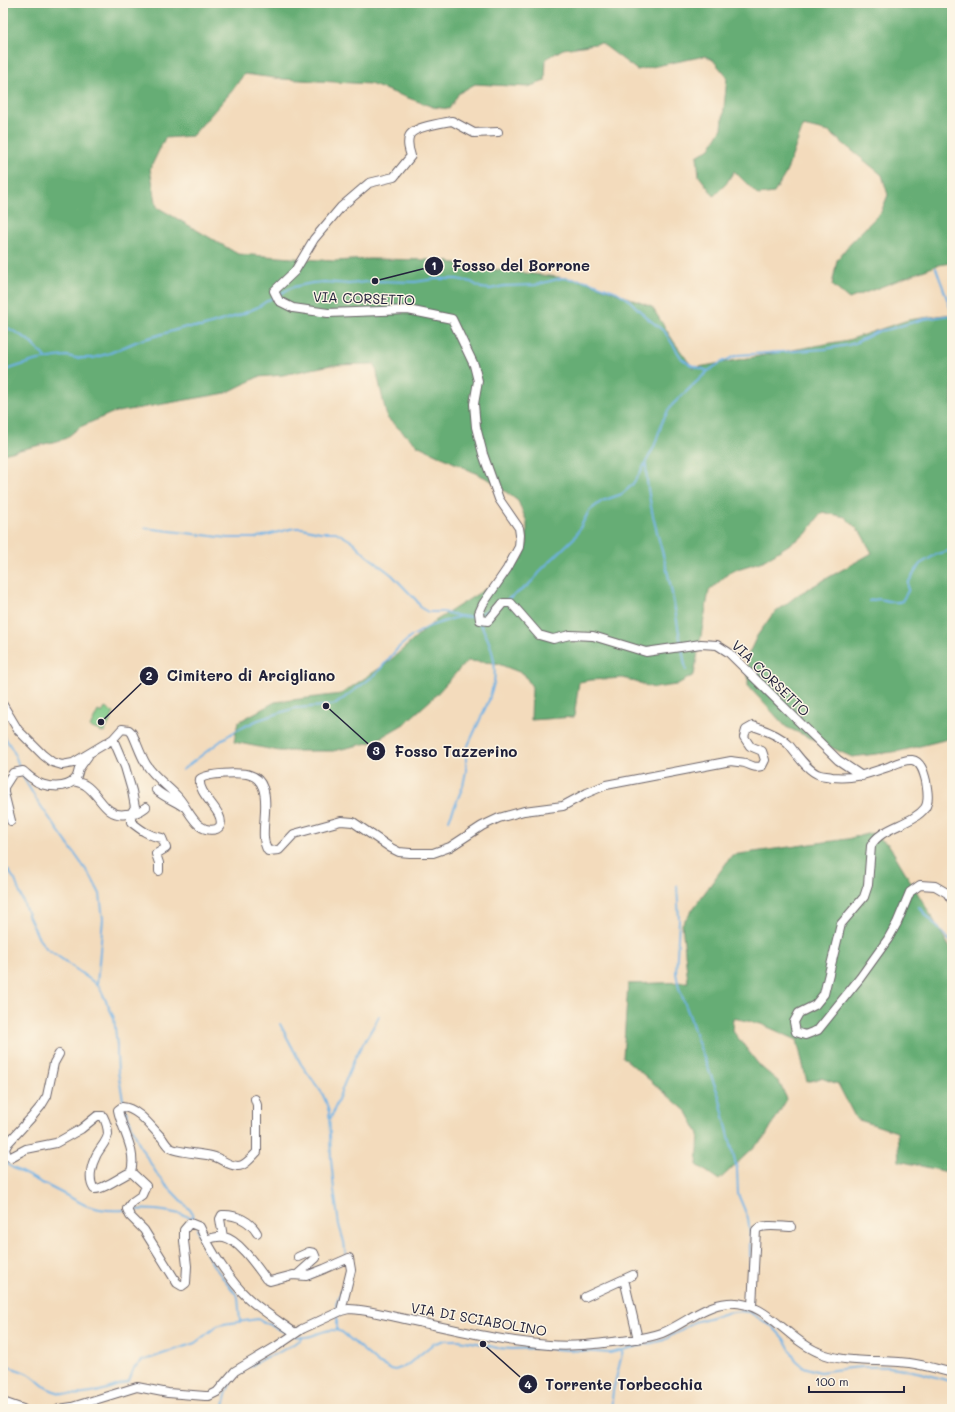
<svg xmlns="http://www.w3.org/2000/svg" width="955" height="1412" font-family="Mali,sans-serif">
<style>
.green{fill:#7ec987;stroke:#507661}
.forest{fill:#66ad74;stroke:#446858}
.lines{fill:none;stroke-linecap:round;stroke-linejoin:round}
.stream{stroke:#70b2e5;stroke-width:2}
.minor-casing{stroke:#6b6368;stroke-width:10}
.minor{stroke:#fff;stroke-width:8}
.labels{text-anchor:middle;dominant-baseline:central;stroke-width:3;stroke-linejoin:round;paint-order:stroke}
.street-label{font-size:14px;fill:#22223b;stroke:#fcf5e5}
.leader{fill:none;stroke:#22223b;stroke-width:1.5}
.callout-dot{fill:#22223b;stroke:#fcf5e5;stroke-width:1.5}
.mark-label{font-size:12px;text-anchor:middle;font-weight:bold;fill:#fff}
.callout-label{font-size:15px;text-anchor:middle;font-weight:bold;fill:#22223b;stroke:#fcf5e5;stroke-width:3;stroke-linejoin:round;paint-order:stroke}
</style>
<rect width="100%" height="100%" fill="#fcf5e5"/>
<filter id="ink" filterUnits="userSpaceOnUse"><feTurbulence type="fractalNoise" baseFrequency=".025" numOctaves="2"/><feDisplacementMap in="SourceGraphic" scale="8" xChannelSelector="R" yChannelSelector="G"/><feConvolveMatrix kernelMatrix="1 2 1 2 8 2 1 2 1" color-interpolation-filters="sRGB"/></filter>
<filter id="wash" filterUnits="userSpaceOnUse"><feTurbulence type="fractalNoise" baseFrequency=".012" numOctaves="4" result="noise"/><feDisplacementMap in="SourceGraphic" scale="16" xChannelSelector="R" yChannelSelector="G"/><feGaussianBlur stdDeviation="0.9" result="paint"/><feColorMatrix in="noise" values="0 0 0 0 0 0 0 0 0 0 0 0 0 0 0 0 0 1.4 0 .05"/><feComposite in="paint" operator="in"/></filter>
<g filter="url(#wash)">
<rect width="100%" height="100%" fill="#f3dbbc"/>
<!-- green -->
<path class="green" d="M105 708 114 713 104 733 90 727 98 711 102 713Z"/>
<!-- forest -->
<path class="forest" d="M3 3H952V263L938 265 849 299 832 285 837 260 851 242 881 212 888 195 882 175 829 132 803 126 786 173 774 193 758 195 734 171 726 184 714 196 699 176 697 156 710 148 722 128 727 77 713 60 705 56 637 70 601 43 563 49 546 59 545 81 528 87 475 84 459 93 449 109 433 107 370 84 283 79 244 74 232 91 192 136 165 138 150 169 157 207 238 254 334 261 370 259 438 260 491 269 583 280 652 307 674 342 693 368 848 340 908 320 952 314V738L900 751 852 757 786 727 748 686V655L757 636 772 615 799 594 872 553 861 533 845 517 822 512 806 534 763 561 731 571 709 591 694 675 676 685 654 688 623 678 591 680 579 682 574 717 531 720 532 687 524 674 496 663 467 661 433 698 404 724 373 742 333 751H279L234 742 238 722 275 702 341 694 386 664 435 621 498 581 522 559 527 544V522L518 501 490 480 417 445 387 418 375 364 331 365 283 375 258 377 226 393 112 413 80 427 65 439 3 454Z
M871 833 889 845 952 951V1173L899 1161 897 1132 856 1119 838 1084 821 1078 807 1082 797 1040 761 1024 733 1018 732 1030 760 1066 779 1082 787 1099 765 1137 719 1180 697 1165 699 1134 687 1112 623 1057 628 984 688 982 682 924 732 855 847 839Z"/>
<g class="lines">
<!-- stream -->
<path class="stream" d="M936 268 952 313
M278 295 293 287 312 283 324 282 349 284 375 281 415 282 435 279H457L471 282 481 288 490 289 504 286 535 285 562 278 582 280 590 282 617 292 628 299 646 317 665 332 682 359 691 365 708 371
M3 325 27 339 47 359
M3 371 34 361 56 357 67 356 76 358H93L110 353 138 341 186 327H201L240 315 258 307 267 301 274 297
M646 465C647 501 658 535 667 570 673 595 677 620 681 645
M145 528 228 538H255L294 528H302L320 532H336L353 542 366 555 392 575 417 601 421 608 428 612H443L460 616
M506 600C521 591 533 583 542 569L575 537 589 511 602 501 622 494 632 485 640 473 654 447 663 420 671 406 708 371 720 363 738 355 825 349 848 345 855 343 879 331 890 329 924 319 952 315
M869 601C884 595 890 606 902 601L908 591V583L920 564 937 554 952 550
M482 613 496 606
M682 649 686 670
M3 734 14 752 20 769
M182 770 226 737 237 730 258 720 295 708 326 706 336 704 376 674 398 648 412 636 430 626 461 616 470 617 478 615
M22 775 36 799 91 877 100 894 103 919 97 984
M449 820 463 786 466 771V750L489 700C490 694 493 688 494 682 497 661 490 640 479 622
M3 863 15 880 28 915 39 939 46 948 59 957 99 986 114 1018 117 1046V1056L118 1072 124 1105
M677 886 679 920 676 973 679 988 690 1017 697 1040 719 1096 737 1169 738 1194 748 1218 750 1234V1271
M919 907 952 943
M280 1024 301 1064 322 1093 326 1102 329 1112 331 1159 334 1190 339 1225 344 1242 346 1257
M125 1109 140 1146 157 1174 165 1184 191 1211 195 1223
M331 1118C339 1097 347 1075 357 1054 364 1041 373 1029 379 1016
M3 1159 8 1165 13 1168 85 1205C98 1210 110 1211 124 1210
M131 1210C153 1208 173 1211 194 1218
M197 1229 205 1251 213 1265 238 1297 240 1322
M337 1310 336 1303 343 1288
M337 1330V1315
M295 1336C314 1342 323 1324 342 1332L378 1363 390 1369 395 1370 406 1366 433 1344 445 1340H459L483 1344 497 1348 512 1349 541 1348 610 1353 664 1340 694 1322 727 1313 740 1311 749 1312 773 1327 784 1339 796 1360 804 1367 820 1372C845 1368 872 1365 897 1368 916 1371 934 1376 952 1382
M3 1365C13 1368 23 1371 32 1376 38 1380 42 1386 49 1389 74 1401 105 1391 129 1381L134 1368 142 1361 195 1343 217 1326 224 1324 258 1319 289 1334
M250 1367 262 1359 278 1353 302 1339
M225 1409C223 1400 228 1388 232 1380
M611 1409 613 1391 623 1350"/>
</g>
</g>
<g filter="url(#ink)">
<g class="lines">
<!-- minor casing -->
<g class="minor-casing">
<path id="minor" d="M498 132 474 133 452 121C442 123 411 127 409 137 407 144 409 150 411 156L394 177 369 183 341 207 314 239 295 271 274 291 279 301 293 308 328 313 408 310 452 319 474 365 478 381 474 404 476 427 483 454 499 499 519 528 520 535 519 547 507 569 483 604 479 613 480 620 488 621 503 603H511L539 635 553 639 570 635 593 636 646 652 701 644 717 645 728 652 838 760 862 776
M3 705 18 730 43 755 52 762 62 765 73 763 113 739 122 729 129 730 132 733C137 743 140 754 146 764 154 777 168 786 178 797 186 806 191 819 200 826 205 830 216 832 220 826 226 812 197 795 200 779 207 773 241 772 250 775 257 777 261 782 263 788 270 807 258 836 268 851L279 850 294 834 341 821 353 822 391 848 399 852 410 853H433L450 847 482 826 499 818 524 811 563 806 587 793 606 785 731 761C736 762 741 762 745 763 752 766 755 768 762 766L765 760 762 751 750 746 744 737 746 730 753 726C765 730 779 735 788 744 796 753 808 772 820 775 824 776 829 776 832 777 855 779 867 774 888 767 895 764 904 759 912 760 921 761 924 773 926 781 927 789 930 800 925 808 912 825 880 827 871 846L868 885 864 897 841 924 824 994 815 1005 799 1013 794 1022 796 1032 805 1035 818 1030 860 978 888 939 897 923 910 892 920 885 935 886 947 893 952 900
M113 739 125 767 132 791 135 807 131 814V822C141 830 149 836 162 838L166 848 156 854 159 863V871
M73 781C76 782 82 783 85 785 100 794 105 818 126 814 136 813 138 813 146 807
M156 790C164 797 173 800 182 806
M11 821 4 793V787L13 773 23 771C27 774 29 777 33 779 43 788 68 790 76 778 78 775 78 772 79 769 82 764 85 760 88 756
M59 1054 54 1063 47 1096 41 1106 31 1118 8 1143 5 1149 7 1156 11 1157 26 1149 56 1143 81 1129 97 1116H103C106 1122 108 1127 108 1134 107 1142 99 1149 96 1156 91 1165 88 1180 94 1189 103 1190 121 1176 131 1172L146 1186 142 1195 132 1202 127 1209 130 1216 144 1230 177 1283 182 1286 186 1283 187 1266 184 1241V1230L190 1223 200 1227C210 1250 230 1281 248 1298 262 1311 280 1322 295 1333
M131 1172C137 1150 122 1131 118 1110L122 1107C138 1108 151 1127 162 1138 164 1141 167 1146 170 1148 178 1153 204 1153 215 1157 223 1160 229 1166 238 1166 245 1166 252 1157 257 1152V1105L255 1099
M223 1237 220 1219 222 1215C236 1214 250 1221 257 1233
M206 1240C211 1238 218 1236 224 1237 239 1240 257 1267 266 1279L270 1281 293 1275 306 1276 324 1269 349 1258 351 1270 341 1311
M297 1275 316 1258 314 1253 309 1252 298 1257
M624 1279 638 1339
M585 1297 633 1275
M752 1306 756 1230C762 1223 783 1227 791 1227
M3 1402 23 1409
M59 1409 72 1407 137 1387 168 1393 205 1396H209L217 1392 235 1371 277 1346 302 1329 341 1311 349 1309C364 1309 390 1316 405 1319 453 1329 500 1341 549 1345 573 1347 597 1344 621 1341 635 1339 649 1338 662 1333 684 1324 704 1305 728 1303 766 1300 786 1339 818 1352 842 1363 873 1360 899 1362 917 1363 935 1368 952 1373"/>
</g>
<!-- minor -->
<use href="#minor" class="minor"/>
</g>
</g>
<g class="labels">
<!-- street labels -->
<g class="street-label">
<text transform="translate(364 298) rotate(2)">VIA CORSETTO</text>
<text transform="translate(771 678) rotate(44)">VIA CORSETTO</text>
<text transform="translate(479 1319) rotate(10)">VIA DI SCIABOLINO</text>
</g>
</g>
<!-- callouts -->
<path class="leader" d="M375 281L434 266M101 722L149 676M326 706L376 751M483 1344L528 1384"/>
<g class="callout-dot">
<circle cx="375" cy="281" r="4"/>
<circle cx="101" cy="722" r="4"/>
<circle cx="326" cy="706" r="4"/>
<circle cx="483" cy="1344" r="4"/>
<circle cx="434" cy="266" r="10"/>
<circle cx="149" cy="676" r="10"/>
<circle cx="376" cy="751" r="10"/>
<circle cx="528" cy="1384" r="10"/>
</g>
<g class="mark-label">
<text x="434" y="270">1</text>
<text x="149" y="680">2</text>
<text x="376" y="755">3</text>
<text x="528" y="1389">4</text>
</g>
<g class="callout-label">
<text x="521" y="271">Fosso del Borrone</text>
<text x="251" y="681">Cimitero di Arcigliano</text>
<text x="456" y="757">Fosso Tazzerino</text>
<text x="624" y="1390">Torrente Torbecchia</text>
</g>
<!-- margin -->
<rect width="955" height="1412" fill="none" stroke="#fcf5e5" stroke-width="16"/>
<!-- scale -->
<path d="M809 1386v6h95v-6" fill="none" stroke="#22223b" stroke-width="2"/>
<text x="815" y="1386" font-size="12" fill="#22223b" stroke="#fcf5e5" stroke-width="3" paint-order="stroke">100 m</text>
</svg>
